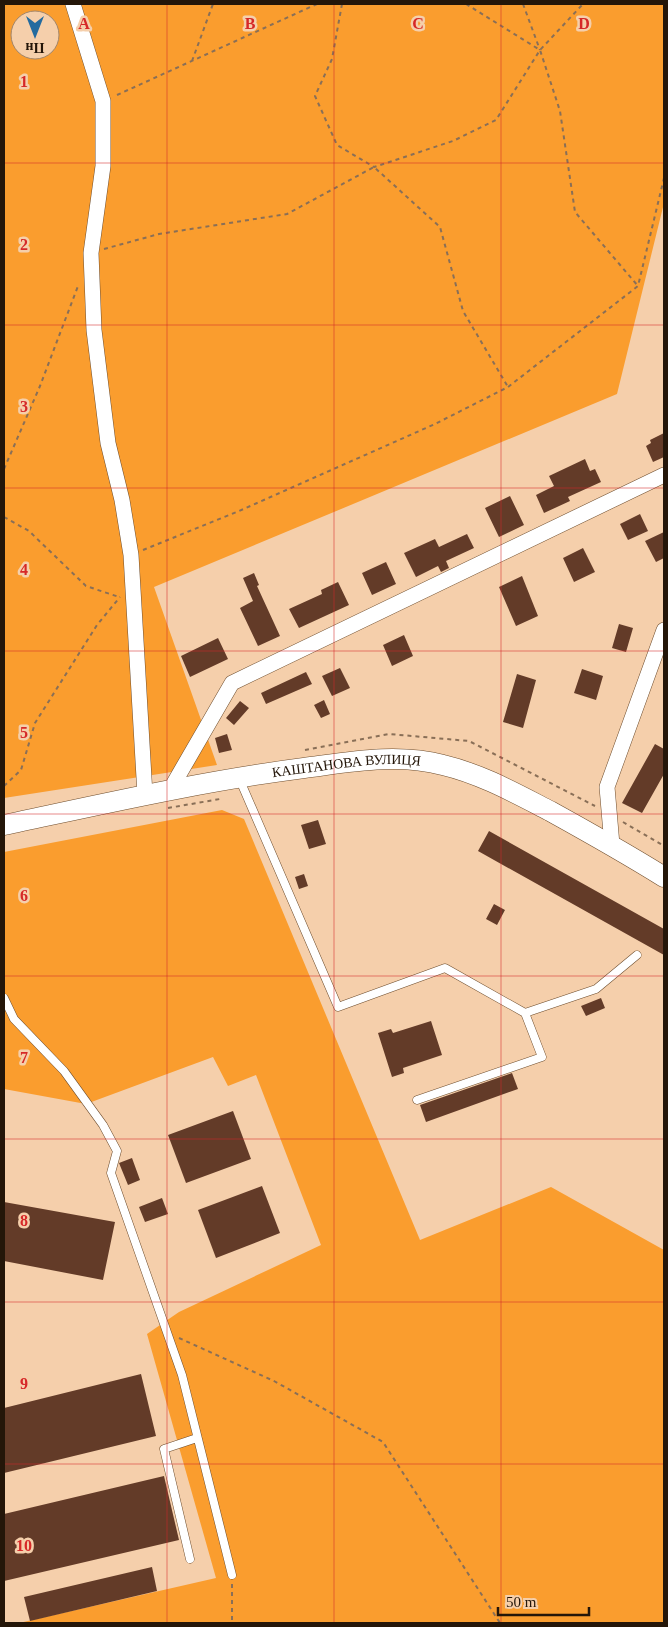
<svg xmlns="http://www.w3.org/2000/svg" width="668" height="1627" font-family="'Times New Roman',serif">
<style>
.green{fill:#fa9d2e;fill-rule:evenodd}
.building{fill:#633b28}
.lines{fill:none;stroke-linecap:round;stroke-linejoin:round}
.lane-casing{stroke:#6e4d2d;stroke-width:9}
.street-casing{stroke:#6e4d2d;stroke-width:16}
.secondary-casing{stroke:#6e4d2d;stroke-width:21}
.path{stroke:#896f57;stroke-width:2;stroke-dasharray:4 4;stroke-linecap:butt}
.lane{stroke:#fff;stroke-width:8}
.street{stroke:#fff;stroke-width:15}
.secondary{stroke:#fff;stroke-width:20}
.grid{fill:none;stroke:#d62828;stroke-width:1;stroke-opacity:0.55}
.labels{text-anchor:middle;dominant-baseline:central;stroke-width:5;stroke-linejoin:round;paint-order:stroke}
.street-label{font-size:14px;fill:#241609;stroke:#f5cfab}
.grid-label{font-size:16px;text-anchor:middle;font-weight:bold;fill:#d62828;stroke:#f5cfab;stroke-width:5;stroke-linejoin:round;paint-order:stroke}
</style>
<rect width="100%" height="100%" fill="#f5cfab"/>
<!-- green -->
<path class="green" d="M4 4H664V203L617 394 154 587 217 765 4 798ZM20 20H50V50H20Z
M222 810 244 819 420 1240 551 1187 664 1250V1623H19L216 1578 147 1334 179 1312 321 1245 256 1075 228 1086 213 1057 86 1104 4 1089V852Z"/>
<!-- building -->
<path class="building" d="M664 433V457L653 462 646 446 651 443 650 440Z
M585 459 590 471 595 469 601 482 568 497 570 501 544 513 536 495 554 486 549 476Z
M510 496 524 525 499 537 485 508Z
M640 514 648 531 628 540 620 524Z
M664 532V558L656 562 645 541Z
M467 534 474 548 446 561 449 568 441 572 438 566 416 577 404 553 435 539 439 547Z
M583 548 595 572 574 582 563 558Z
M386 562 396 584 372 595 362 573Z
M254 573 259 585 257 586 280 636 258 646 240 608 253 601 243 578Z
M522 576 538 616 516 626 499 587Z
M338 582 349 605 299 628 289 609 322 594 321 590Z
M619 624 633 628 626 652 612 648Z
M404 635 413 656 392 666 383 645Z
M218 638 228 659 190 677 181 656Z
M340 668 350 688 332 696 322 676Z
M582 669 603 676 596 700 574 693Z
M306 672 312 684 266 704 261 693Z
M517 674 536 680 523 728 503 722Z
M324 700 330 714 321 718 314 705Z
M240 701 249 708 234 725 226 718Z
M227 734 232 750 219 753 215 738Z
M655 744 664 749V774L642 813 622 803Z
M318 820 326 844 309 849 301 825Z
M489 831 664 929V955L478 851Z
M304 874 308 886 299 889 295 877Z
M494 904 505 910 497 925 486 919Z
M601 998 605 1008 586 1016 581 1006Z
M431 1021 442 1055 403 1068 404 1073 392 1077 378 1033 391 1029 393 1033Z
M512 1073 518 1089 426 1122 420 1105Z
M233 1111 251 1159 186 1183 168 1135Z
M132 1158 140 1180 128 1185 119 1163Z
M262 1186 280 1233 216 1258 198 1210Z
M162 1198 168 1214 145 1222 139 1207Z
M4 1202 115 1222 103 1280 4 1261Z
M141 1374 156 1436 4 1473V1408Z
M164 1476 179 1540 4 1581V1514Z
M152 1567 157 1591 30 1621 24 1597Z"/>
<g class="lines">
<!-- lane casing -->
<g class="lane-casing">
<path id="lane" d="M239 778 338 1007 445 968 525 1013 542 1057 417 1100
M4 998 14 1019 64 1071 103 1125 117 1151 111 1173 182 1375 232 1575
M525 1013 596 989 637 955
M190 1559 164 1449 197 1438"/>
</g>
<!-- street casing -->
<g class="street-casing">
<path id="street" d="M73 4 103 101V166L91 253 94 330 108 443 122 500 131 555 145 795
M170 790 232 683 664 475
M612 845 607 787 664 630"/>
</g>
<!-- secondary casing -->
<g class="secondary-casing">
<g id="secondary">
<path id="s1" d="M4 825C103 804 203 781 304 768 350 762 397 753 443 765 481 774 515 793 550 811 588 832 627 854 664 877"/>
</g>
</g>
<!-- path -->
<path class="path" d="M342 4 332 59 315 96 337 145 374 167 453 141 496 120 540 50 583 4
M466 4 540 50 560 111 575 212 638 286
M523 4 540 50
M192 61 213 4
M117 95 317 4
M104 249 159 234 287 214 374 167 440 227 463 311 508 387
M4 469 40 386 78 286
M4 517 29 531 86 586 119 597
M143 550 239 511 435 424 508 387 638 286 664 178
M305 750 389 734 469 741 595 806
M4 786 21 770 35 723 97 625 120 597
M168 808 220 799 219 797
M623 822 664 846
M179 1338 274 1381 383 1442 500 1623
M232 1584V1623"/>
<!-- lane -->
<use href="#lane" class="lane"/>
<!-- street -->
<use href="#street" class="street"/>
<!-- secondary -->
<use href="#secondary" class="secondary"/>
</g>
<!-- grid -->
<path class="grid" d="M167 4V1623M334 4V1623M501 4V1623M4 163H664M4 325H664M4 488H664M4 651H664M4 814H664M4 976H664M4 1139H664M4 1302H664M4 1464H664"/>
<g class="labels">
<!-- street labels -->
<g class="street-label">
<text stroke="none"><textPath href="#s1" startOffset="348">КАШТАНОВА ВУЛИЦЯ</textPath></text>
</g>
</g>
<g class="grid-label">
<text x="84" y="29">A</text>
<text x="250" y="29">B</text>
<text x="418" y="29">C</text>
<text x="584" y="29">D</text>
<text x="24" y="87">1</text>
<text x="24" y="250">2</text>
<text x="24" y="412">3</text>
<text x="24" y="575">4</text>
<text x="24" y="738">5</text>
<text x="24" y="901">6</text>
<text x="24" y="1063">7</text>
<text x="24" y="1226">8</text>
<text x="24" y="1389">9</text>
<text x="24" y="1551">10</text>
</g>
<!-- border -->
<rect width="668" height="1627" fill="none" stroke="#241609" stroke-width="10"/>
<!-- north arrow -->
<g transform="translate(35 35) rotate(180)"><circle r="24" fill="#f5cfab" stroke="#a1856a"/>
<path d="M0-4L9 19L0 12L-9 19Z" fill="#246b9f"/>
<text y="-8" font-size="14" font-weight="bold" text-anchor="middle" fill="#241609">Пн</text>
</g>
<!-- scale -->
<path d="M498 1607v8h91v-8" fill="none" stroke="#241609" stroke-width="2.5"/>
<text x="506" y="1607" font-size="15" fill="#241609" stroke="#f5cfab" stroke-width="4" paint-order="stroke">50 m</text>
</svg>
